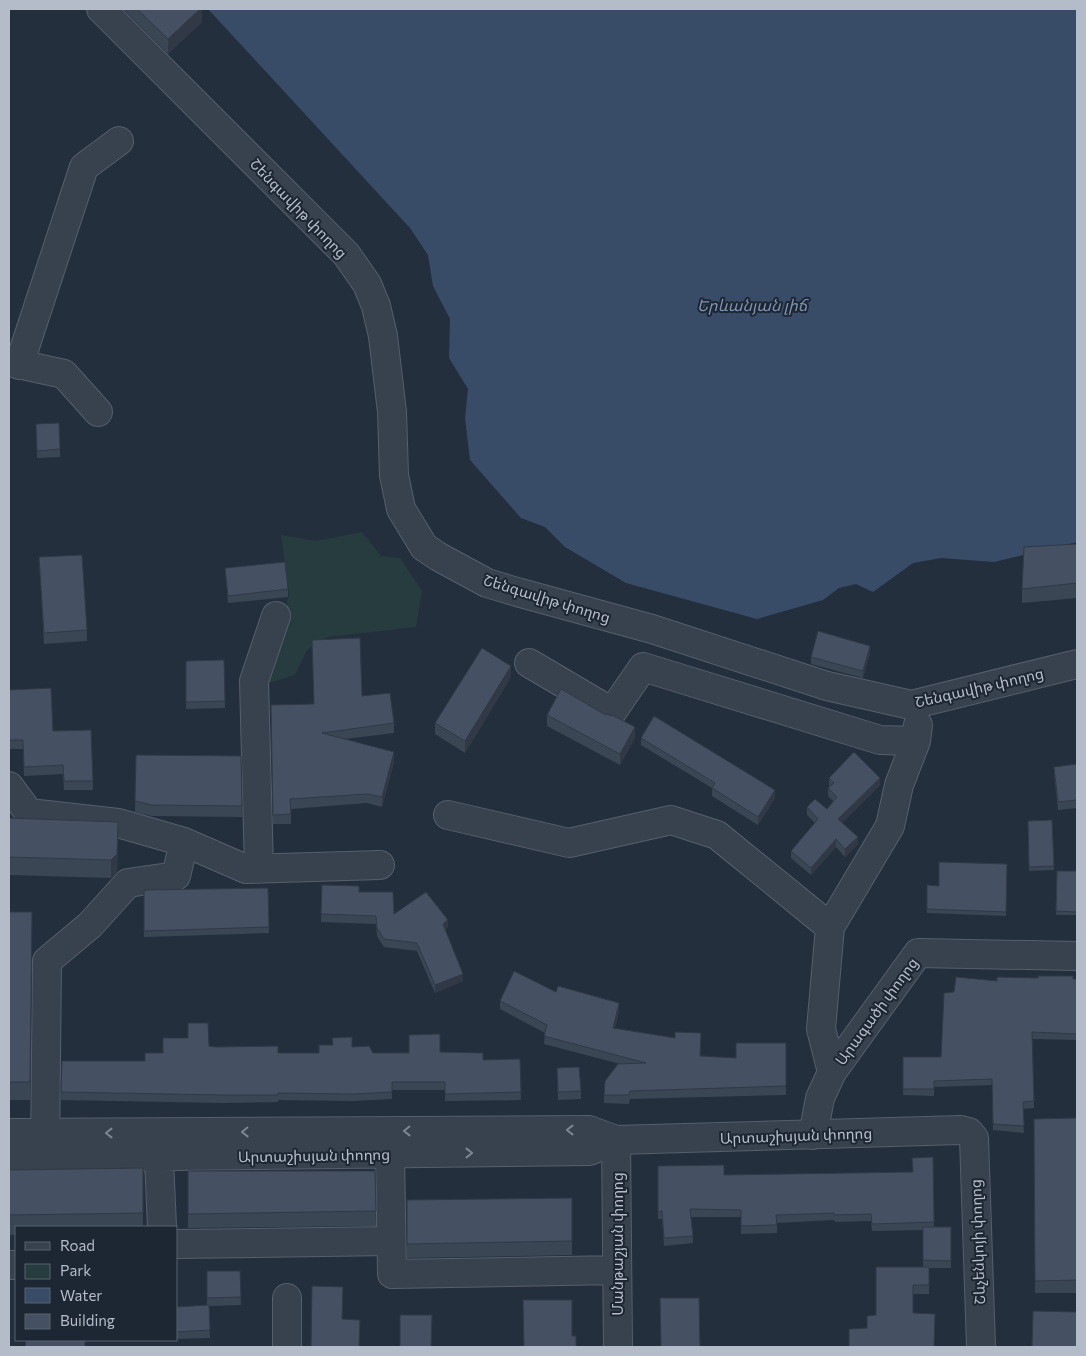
<svg xmlns="http://www.w3.org/2000/svg" width="1086" height="1356" font-family="Commissioner,'Noto Sans Armenian',sans-serif">
<style>
.green{fill:#263c3f}
.water{fill:#394c67}
.lines{fill:none;stroke-linecap:round;stroke-linejoin:round}
.minor-casing{stroke:#565f6c;stroke-width:30}
.minor{stroke:#38414e;stroke-width:28}
.wall{fill:#3b4654}
.shaded-wall{fill:#303945}
.building{fill:#455162;stroke:#303945}
.oneway{stroke:#7c8592}
.labels{text-anchor:middle;dominant-baseline:central;stroke-width:4;stroke-linejoin:round;paint-order:stroke}
.street-label{font-size:15px;fill:#b4bcc9;stroke:#1d2633}
.water-label{font-size:16px;font-style:italic;fill:#7c92b1;stroke:#1d2633}
</style>
<rect width="100%" height="100%" fill="#242f3e"/>
<!-- green -->
<path class="green" d="M362 532 381 556 400 558 422 591 416 627 328 637 307 650 295 675 265 684 289 595 281 535 316 541Z"/>
<!-- water -->
<path class="water" d="M208 9H1077V542L994 562 941 558 913 563 873 592 856 584 839 588 823 600 757 619 626 583 565 547 545 527 521 518 470 460 465 418 468 389 449 358 450 319 433 286 428 255 410 228Z"/>
<g class="lines">
<!-- minor casing -->
<g class="minor-casing">
<path id="minor" d="M101 9 346 254 367 284 376 306 383 336 392 412 394 475 401 509 424 547 439 557 487 583 517 592 652 629 827 686 911 705 1077 664
M9 362 64 374 98 412
M19 365 84 167 119 141
M529 663 612 712 643 667 880 740 916 741
M9 786 29 813 118 823 184 842 246 869 380 865
M448 815 569 843 671 820 717 835 830 927
M259 869 254 681 276 616
M832 1072 821 1029 830 927 890 826 899 785 916 741 918 725
M9 1133 589 1130 616 1140
M813 1135 820 1098 832 1072 918 953 1077 956
M158 1137 162 1227
M616 1140 618 1347
M45 1151 47 961 90 925 128 883 176 876 184 842
M390 1154 392 1274 617 1270
M9 1158 589 1151 616 1140 961 1130 969 1132 974 1138 981 1347
M176 1244 390 1241
M9 1265H16
M287 1298V1347"/>
</g>
<!-- minor -->
<use href="#minor" class="minor"/>
</g>
<!-- wall -->
<path class="wall" d="M123 9H202V22L168 54Z
M36 424 60 449V457L37 458Z
M1077 544V598L1022 603V589Z
M39 557 87 630V641L44 644Z
M225 568 288 589V597L228 603Z
M870 653 863 678 811 664V657Z
M224 660 225 708 186 709V661Z
M511 677 465 753 435 734V723Z
M9 690 53 731 93 781V790H64L63 774 24 776 23 749H9Z
M362 696 394 723V733L345 739 394 762 382 807 367 803 291 809V824H273L271 705 314 704Z
M547 715 635 738 620 765 547 726Z
M641 738 775 798 758 825 712 796V788L641 745Z
M136 755 241 756 242 817 152 816 135 812Z
M1077 764V808L1058 810 1054 774V767Z
M829 778 880 785 842 823 858 844 845 857 836 847 811 875 791 858V851L815 823 807 815V807L827 809 833 801 828 796V788L830 787 829 786Z
M9 818 118 840 117 872 111 878 9 875Z
M1052 820 1054 870 1029 871 1028 821Z
M1007 864 1006 916 927 913V885L939 886Z
M1057 871H1077V915H1056Z
M322 885 359 892 394 914 448 927 445 930 463 981 435 993 417 951 384 947 377 936 376 924 321 922Z
M268 888 269 933 144 937V890Z
M9 912H32L30 1100H9Z
M1077 979V1040L1032 1039 1034 1108 1023 1109 1024 1133 993 1130 992 1085 934 1087V1096L903 1095V1057H941L954 992 997 981Z
M556 992 619 1011 615 1028 701 1056 736 1058 786 1043V1095L630 1099 629 1104 604 1103V1095L620 1064 544 1044 545 1033 500 1009V1001Z
M209 1046 278 1053H319L352 1047 373 1053 440 1052 483 1060 520 1059 521 1100 445 1101V1090H392V1099L353 1101 278 1100V1102L223 1103 61 1100 62 1061H145L163 1053Z
M557 1068 581 1091V1099L558 1100Z
M1077 1118V1293H1035L1034 1119Z
M933 1157 934 1227H951V1268H929V1294H913L867 1328 876 1315 923 1267V1230L872 1231 871 1221 835 1222 834 1220 777 1223V1233L741 1234V1217H691L693 1236V1243L664 1246 662 1219H658V1166L724 1175 913 1172Z
M143 1168V1227H16V1235H9V1170Z
M188 1171H375L376 1226 188 1228Z
M572 1198V1255L407 1258V1200Z
M207 1271H240L241 1305 209 1306 210 1338 176 1339V1307L207 1305Z"/>
<!-- shaded-wall -->
<path class="shaded-wall" d="M200 9H202V22L168 54V39Z
M870 646V653L863 678V671Z
M511 666V677L465 753V741Z
M635 727V738L620 765V754Z
M394 752V762L382 807V797Z
M880 778V785L838 827V819Z
M775 790V798L758 825V817Z
M118 822 117 872 111 878V860Z
M858 837V844L845 857V849Z
M836 839V847L811 875V868Z
M448 920V927L443 932V924Z
M463 974V981L435 993V985Z
M619 1003V1011L613 1036V1028Z"/>
<!-- building -->
<path class="building" d="M137 9H200L168 39Z
M59 423 60 449 37 451 36 424Z
M1077 544V583L1022 589 1024 547Z
M82 555 87 630 44 633 39 557Z
M285 562 288 589 228 596 225 568Z
M818 631 870 646 863 671 811 657Z
M360 638 362 696 390 693 394 723 322 733 394 752 382 797 367 794 290 799 291 814 273 815 271 705 314 704 312 640Z
M482 648 511 666 465 741 435 723Z
M224 660 225 701 186 702V661Z
M51 688 53 731 91 730 93 781H64L63 765 24 767 23 740H9V690Z
M561 689 604 714 614 716 635 727 620 754 547 715Z
M654 716 775 790 758 817 712 788 715 783 641 738Z
M854 752 880 778 838 819 858 837 845 849 836 839 811 868 791 851 818 819 807 807 815 799 827 809 837 797 828 788 834 783 829 778Z
M136 755 241 756 242 806 152 805 135 801Z
M1077 764V800L1058 802 1054 767Z
M9 818 118 822 117 854 111 860 9 857Z
M1052 820 1054 866 1029 867 1028 821Z
M939 862 1007 864 1006 912 927 909V885L939 886Z
M1057 871H1077V912L1056 911Z
M322 885 359 886V892H393L394 914 426 892 448 920 443 924 463 974 435 985 417 943 384 939 377 928 376 916 321 914Z
M268 888 269 927 144 931V890Z
M9 912H32L30 1082H9Z
M514 971 556 992 558 986 619 1003 613 1028 675 1038V1032L701 1033 700 1056 736 1058V1043H786V1086L630 1091 629 1095H604L605 1081 618 1064 646 1063 544 1036 547 1025 500 1001Z
M1038 976H1073V979H1077V1034L1032 1032 1034 1101 1023 1102 1024 1126 993 1124 992 1079 934 1081V1089H903V1057H941L944 993 954 992 956 977 997 981V977L1038 978Z
M188 1023H208L209 1046 215 1047 278 1046V1053H319V1045H333L332 1038 352 1037V1047L369 1046 373 1053H409V1035L440 1034V1052L483 1053V1060L520 1059 521 1092 445 1094V1082H392V1092L353 1094 278 1093V1095H223L61 1092 62 1061H145V1053H163V1038H188Z
M579 1067 581 1091 558 1092 557 1068Z
M1077 1118V1280L1035 1281 1034 1119Z
M933 1157 934 1222 872 1224 871 1214 835 1215 834 1213 776 1215 777 1225 741 1226V1210L690 1209 693 1236 664 1238 662 1211 658 1212V1166L724 1165V1175L913 1172 912 1158Z
M143 1168V1213L9 1215V1170Z
M188 1171H375L376 1211 188 1214Z
M572 1198V1241L407 1244V1200Z
M923 1227H951V1261L923 1260Z
M876 1267H929V1285H913V1313L935 1314 934 1347H849V1329L867 1328V1316L876 1315Z
M207 1271H240L241 1297 207 1298Z
M312 1286 343 1287 342 1319 360 1320 359 1347H311Z
M660 1298H699L700 1347H661Z
M523 1300H572V1336H576V1347H524Z
M209 1305 210 1330 176 1332V1307Z
M1033 1311 1077 1312V1347H1032Z
M400 1315H432L431 1347H400Z
M26 1340H85V1347H25Z"/>
<!-- one-way arrows -->
<defs><path id="oneway-chevron" d="M-2-3.5L2.5 0L-2 3.5" fill="none" stroke-width="1.6" stroke-linecap="round" stroke-linejoin="round" transform="scale(1.25)"/></defs>
<g class="oneway">
<use href="#oneway-chevron" transform="translate(570 1130) rotate(180)"/>
<use href="#oneway-chevron" transform="translate(407 1131) rotate(179)"/>
<use href="#oneway-chevron" transform="translate(245 1132) rotate(179)"/>
<use href="#oneway-chevron" transform="translate(109 1133) rotate(180)"/>
<use href="#oneway-chevron" transform="translate(469 1153)"/>
</g>
<g class="labels">
<!-- street labels -->
<g class="street-label">
<text transform="translate(299 208) rotate(46)">Շենգավիթ փողոց</text>
<text transform="translate(547 598) rotate(17)">Շենգավիթ փողոց</text>
<text transform="translate(979 687) rotate(-13)">Շենգավիթ փողոց</text>
<text transform="translate(876 1011) rotate(-54)">Արագածի փողոց</text>
<text transform="translate(796 1135) rotate(-2)">Արտաշիսյան փողոց</text>
<text transform="translate(314 1155) rotate(-1)">Արտաշիսյան փողոց</text>
<text transform="translate(977 1242) rotate(-92)">Շևչենկոյի փողոց</text>
<text transform="translate(617 1244) rotate(-90)">Մանթաշյան փողոց</text>
</g>
<!-- water labels -->
<g class="water-label">
<text x="752" y="304">Երևանյան լիճ</text>
</g>
</g>
<!-- border -->
<rect width="1086" height="1356" fill="none" stroke="#b4bcc9" stroke-width="20"/>
<!-- legend -->
<rect x="15" y="1226" width="162" height="115" fill="#1d2633" stroke="#59626f"/>
<rect x="25" y="1242" width="25" height="8" fill="#38414e" stroke="#59626f"/>
<text x="60" y="1251" font-size="15" fill="#b4bcc9">Road</text>
<rect x="25" y="1264" width="25" height="15" fill="#263c3f" stroke="#59626f"/>
<text x="60" y="1276" font-size="15" fill="#b4bcc9">Park</text>
<rect x="25" y="1288" width="25" height="15" fill="#394c67" stroke="#59626f"/>
<text x="60" y="1301" font-size="15" fill="#b4bcc9">Water</text>
<rect x="25" y="1314" width="25" height="15" fill="#455162" stroke="#59626f"/>
<text x="60" y="1326" font-size="15" fill="#b4bcc9">Building</text>
</svg>
